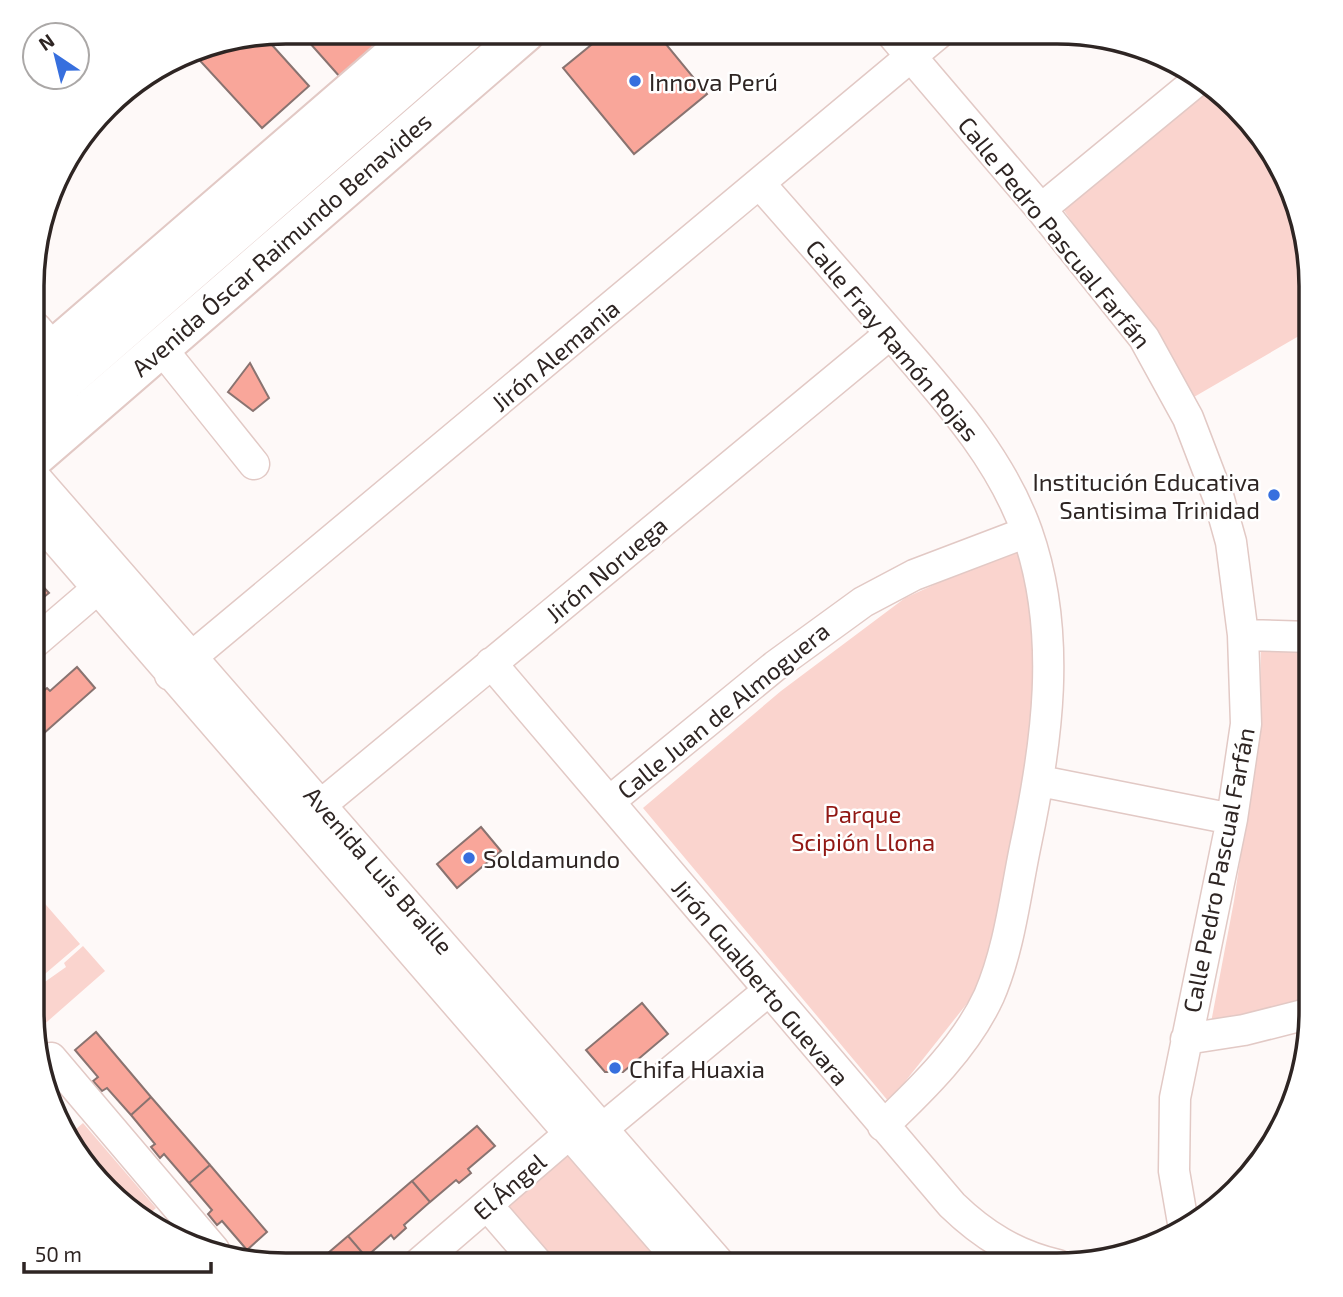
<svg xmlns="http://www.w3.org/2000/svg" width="1343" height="1297" font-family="'Exo 2',sans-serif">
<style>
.green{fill:#fad4ce}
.building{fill:#f9a69a;stroke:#897370;stroke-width:2}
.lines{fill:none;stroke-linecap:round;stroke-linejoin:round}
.minor-casing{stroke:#e2c9c5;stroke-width:33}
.major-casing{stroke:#e2c9c5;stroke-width:42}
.minor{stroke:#fff;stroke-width:30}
.major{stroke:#fff;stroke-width:38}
.poi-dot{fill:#376fde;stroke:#fff;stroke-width:2.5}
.labels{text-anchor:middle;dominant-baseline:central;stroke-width:5;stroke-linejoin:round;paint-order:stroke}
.poi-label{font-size:24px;fill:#2e2523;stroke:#fff;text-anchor:start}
.street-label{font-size:24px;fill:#2e2523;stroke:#fff}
.park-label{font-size:24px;fill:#911814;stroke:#fff}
.rim{fill:none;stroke:#2e2523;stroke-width:3.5}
</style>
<rect width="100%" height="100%" fill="#fef9f8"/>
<!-- green -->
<path class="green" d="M1211 89 1259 131 1292 189 1311 269V329L1194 397 1063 209Z
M1017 547 1037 635 1026 820 984 982 889 1102 643 808 781 691 905 598Z
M1261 646 1311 647V1002L1210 1028 1234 901 1259 731Z
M33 890 80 944 32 985Z
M83 946 105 971 40 1028 32 1019V991L66 967 64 963Z
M83 1123 156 1208 146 1217 84 1166 67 1137Z
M568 1153 667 1265H555L508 1207 511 1200Z"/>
<!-- building -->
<path class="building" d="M300 32H391L340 77Z
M607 32H656L707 94 634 154 563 68Z
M263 35 309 86 262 128 192 52 204 45Z
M250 363 269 398 253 411 228 392Z
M34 577 49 593 34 605Z
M77 667 95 688 34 742V705L38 701 35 698 47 688 50 691Z
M481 827 501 851 457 888 437 864Z
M642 1003 668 1034 623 1072H605L586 1050Z
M96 1032 151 1097 131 1115 107 1088 102 1091 93 1081 98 1077 75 1050Z
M151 1097 210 1165 189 1183 164 1154 160 1158 151 1147 155 1144 131 1115Z
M477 1126 495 1146 468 1169 471 1173 459 1183 456 1180 430 1202 412 1181Z
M210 1165 267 1232 247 1250 222 1221 217 1225 208 1214 212 1210 189 1183Z
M412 1181 430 1202 404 1225 406 1228 394 1239 391 1235 366 1257 348 1236Z
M348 1236 366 1257 356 1265H314Z"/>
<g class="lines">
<!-- minor casing -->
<g class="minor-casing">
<path id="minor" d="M891 33 1041 209 1144 338 1188 418 1219 499 1231 542 1243 635 1246 724 1232 819 1175 1098 1174 1171 1184 1229
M760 184C806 236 851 288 896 340 946 398 1001 458 1027 532 1063 634 1047 745 1025 848 1015 897 1009 950 989 996 966 1046 923 1088 883 1126
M1041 209 1199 79
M36 328 53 348
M161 348 254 464
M35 477 721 1265
M35 516 683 1265
M1243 635 1311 637
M34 643 97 589
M491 663 952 1205C983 1235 1015 1255 1058 1265
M170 675 939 33
M1040 781 1232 819
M610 801 775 666 863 602 914 575 1027 532
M322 804 890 334
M1186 1039 1244 1030 1311 1013
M51 1058 214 1250
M487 1205 539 1265
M417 1265 569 1134 602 1129 768 991"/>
</g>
<!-- major casing -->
<g class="major-casing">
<path id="major" d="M36 364 420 32
M35 407 466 32
M35 457 526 32"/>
</g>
<!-- minor -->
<use href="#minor" class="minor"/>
<!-- major -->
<use href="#major" class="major"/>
</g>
<!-- markers -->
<g class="poi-dot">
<circle cx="635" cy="81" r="7"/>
<circle cx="1274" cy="495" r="7"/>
<circle cx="469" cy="858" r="7"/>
<circle cx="615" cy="1068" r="7"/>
</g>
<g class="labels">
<!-- poi labels -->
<g class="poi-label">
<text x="649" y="81">Innova Perú</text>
<text x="1260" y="481" text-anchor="end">Institución Educativa<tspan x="1260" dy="28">Santisima Trinidad</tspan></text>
<text x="483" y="858">Soldamundo</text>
<text x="629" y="1068">Chifa Huaxia</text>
</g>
<!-- street labels -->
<g class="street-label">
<text transform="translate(1055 232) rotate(51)">Calle Pedro Pascual Farfán</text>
<text transform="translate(281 244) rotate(-41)">Avenida Óscar Raimundo Benavides</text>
<text transform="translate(893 340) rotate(50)">Calle Fray Ramón Rojas</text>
<text transform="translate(555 355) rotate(-40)">Jirón Alemania</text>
<text transform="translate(606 569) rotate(-40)">Jirón Noruega</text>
<text transform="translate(723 710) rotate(-39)">Calle Juan de Almoguera</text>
<text transform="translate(379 870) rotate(49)">Avenida Luis Braille</text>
<text transform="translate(1218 870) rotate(-79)">Calle Pedro Pascual Farfán</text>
<text transform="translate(761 982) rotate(50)">Jirón Gualberto Guevara</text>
<text transform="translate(509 1186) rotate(-41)">El Ángel</text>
</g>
<!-- park labels -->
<g class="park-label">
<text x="863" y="813">Parque<tspan x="863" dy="28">Scipión Llona</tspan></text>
</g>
</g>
<!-- crop -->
<path d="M0 0H1343V1297H0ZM286 44H1057A242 242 0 0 1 1299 286V1011A242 242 0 0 1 1057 1253H286A242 242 0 0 1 44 1011V286A242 242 0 0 1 286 44Z" fill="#fff" fill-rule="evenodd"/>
<path class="rim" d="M286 44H1057A242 242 0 0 1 1299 286V1011A242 242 0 0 1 1057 1253H286A242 242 0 0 1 44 1011V286A242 242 0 0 1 286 44Z"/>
<!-- north arrow -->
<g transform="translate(56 56) rotate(325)"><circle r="33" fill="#ffffff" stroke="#aba8a7" stroke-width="2"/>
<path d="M0-5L12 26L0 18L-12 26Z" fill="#376fde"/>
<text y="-10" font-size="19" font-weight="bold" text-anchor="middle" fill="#2e2523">N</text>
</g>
<!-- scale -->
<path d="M24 1262v10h187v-10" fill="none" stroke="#2e2523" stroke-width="3.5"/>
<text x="35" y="1262" font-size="21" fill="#2e2523" stroke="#ffffff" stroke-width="5" paint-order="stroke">50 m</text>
</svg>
